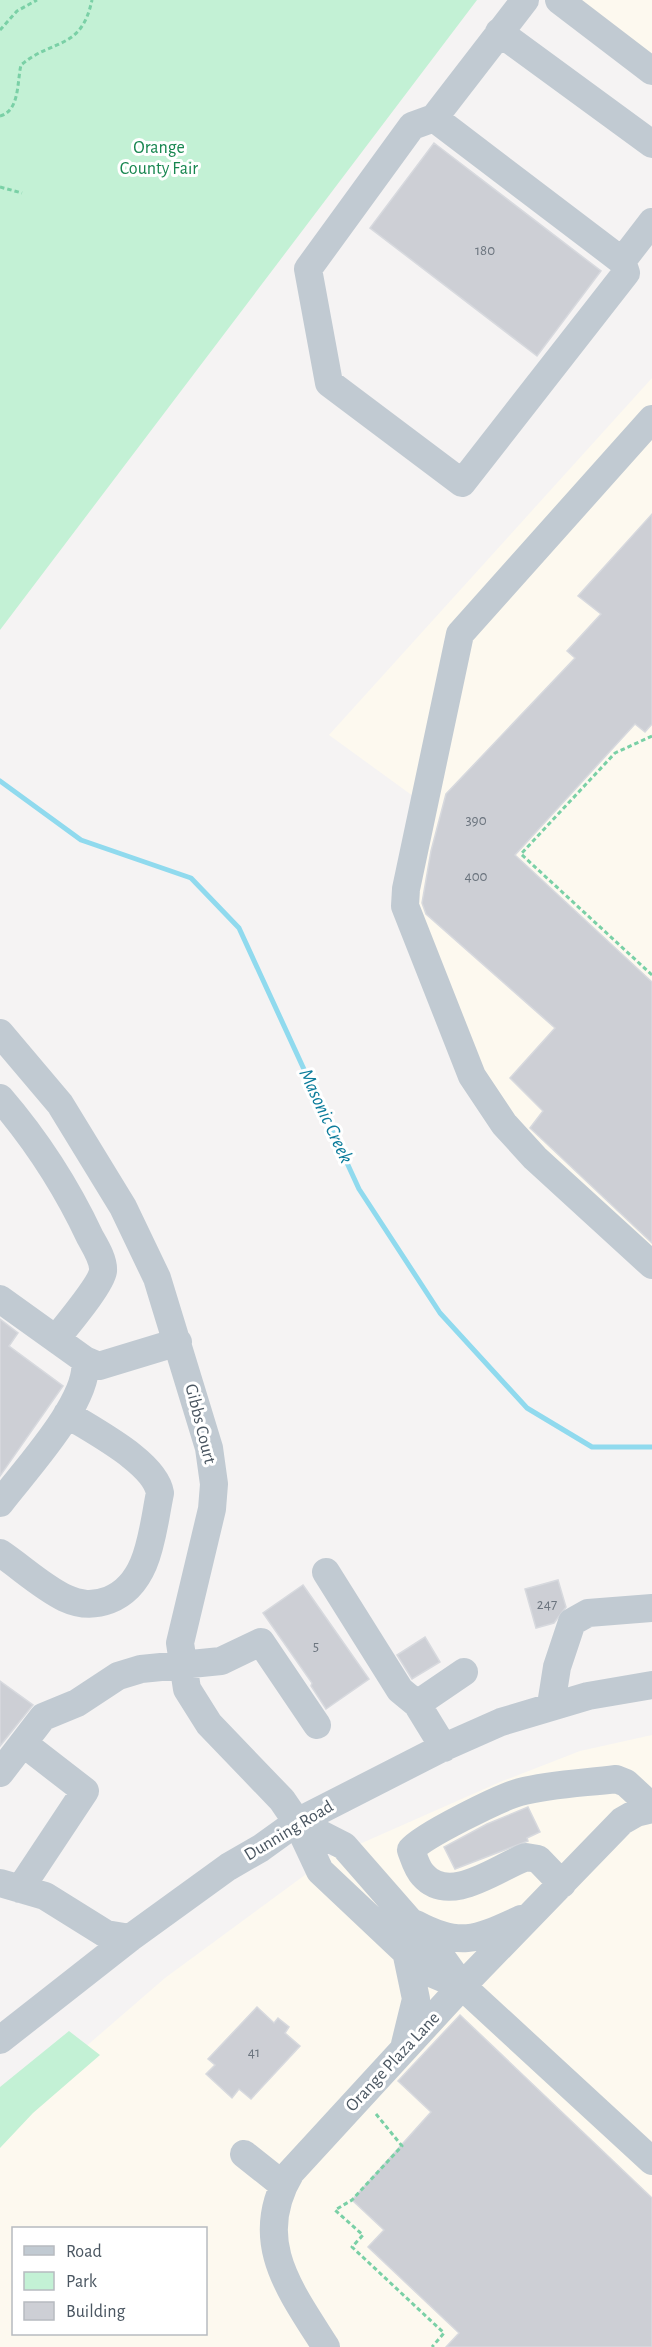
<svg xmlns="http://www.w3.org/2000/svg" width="652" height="2347" font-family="'Alegreya Sans',sans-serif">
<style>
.commercial{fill:#fdf9ef;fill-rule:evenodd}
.green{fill:#c3f1d5}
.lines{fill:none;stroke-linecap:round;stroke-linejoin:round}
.stream{stroke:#90daee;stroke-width:5}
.building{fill:#cdcfd5;stroke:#d7d9de;stroke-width:1.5}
.path{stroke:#7ad0a6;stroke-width:3;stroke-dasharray:4.5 3;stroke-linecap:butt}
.minor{stroke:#c1cad2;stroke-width:28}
.labels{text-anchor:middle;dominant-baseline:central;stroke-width:6;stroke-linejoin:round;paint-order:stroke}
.number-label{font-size:15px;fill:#6b747e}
.park-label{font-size:18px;fill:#17864f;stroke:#fff}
.street-label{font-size:18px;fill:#4a5661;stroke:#fff}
.water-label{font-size:20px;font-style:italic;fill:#0c7c9b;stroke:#fff}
</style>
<rect width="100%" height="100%" fill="#f5f3f3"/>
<!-- commercial -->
<path class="commercial" d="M564 0H652V66Z
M652 378V1267L504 1124 411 925 424 804 329 735Z
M652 1735V2347H0V2112L68 2062 165 1978 328 1858 500 1782 580 1751ZM14 2228H206V2334H14Z"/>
<!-- green -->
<path class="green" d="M0 0H477L0 630Z
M69 2031 100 2055 33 2113 0 2148V2087Z"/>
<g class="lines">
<!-- stream -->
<path class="stream" d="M0 781 81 840 191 878 239 928 359 1189 440 1313 527 1408 592 1447H652"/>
</g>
<!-- building -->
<path class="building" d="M434 143 601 271 537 356 370 228Z
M652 514V724L645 732 635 724 515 855 652 982V1243L530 1128 543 1111 510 1078 555 1028 426 914 422 903 431 851 446 794 575 658 567 651 601 614 578 596Z
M0 1319 18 1333 9 1346 63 1386 0 1476Z
M558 1580 566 1607 554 1623 536 1628 525 1589Z
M303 1585 369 1679 326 1709 311 1686 312 1683 263 1613Z
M425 1637 440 1662 412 1679 397 1655Z
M0 1681 33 1705 0 1746Z
M528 1807 540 1832 527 1838 528 1841 455 1869 444 1847 487 1824Z
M257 2007 274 2023 278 2018 289 2027 285 2033 300 2046 251 2099 239 2089 232 2098 206 2074 215 2065 208 2059Z
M460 2015 652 2198V2347H446L459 2333 368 2247 384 2230 352 2200 431 2112 398 2081Z"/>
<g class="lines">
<!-- path -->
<path class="path" d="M0 30 17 11 37 0
M0 116C20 111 17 81 21 65 53 38 81 51 92 0
M0 187 22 193
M652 736 615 753 521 854 652 975
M376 2114 402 2146 352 2200 335 2210 363 2235 352 2247 444 2333 432 2347"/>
<!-- minor -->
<path class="minor" d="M525 0 434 118 622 261 652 222
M559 0 652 71
M499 32 652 144
M434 118 412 126 308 269 329 383 462 483 626 273 622 261
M652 419 460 634 406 889 405 906 472 1076 504 1124 535 1158 652 1265
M0 1033 60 1104 123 1207 157 1278 209 1448 214 1484 212 1509 180 1643 187 1689 209 1724 282 1800 297 1822 320 1871 426 1971 462 1986
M0 1098C37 1141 66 1186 90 1237 95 1246 104 1260 103 1271 101 1285 66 1326 56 1339
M0 1299 85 1360 99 1366 178 1342
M0 1503C25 1470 91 1400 85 1360
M0 1553C21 1567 42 1587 65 1598 80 1605 93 1606 109 1600 150 1584 152 1531 160 1493 155 1462 93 1431 67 1414
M326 1572 400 1690 417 1704
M551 1705 557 1667 572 1622 588 1613 652 1608
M444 1748 417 1704 464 1672
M0 1773 43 1717 77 1703 118 1676 141 1669 221 1661 261 1642 317 1725
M297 1822 344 1846 442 1958 462 1986 652 2161
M0 1883 45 1896 106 1934 130 1938
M562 1884 538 1859 526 1857C498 1867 450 1906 423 1875 417 1869 414 1858 411 1850 422 1836 501 1797 520 1792 551 1784 585 1783 616 1779L626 1783 652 1807
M20 1889 85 1791 23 1743
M416 1924C461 1948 477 1939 521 1919
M0 2040 130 1938 228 1867 261 1848 297 1822 440 1749 501 1722 588 1696 652 1685
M405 2044 416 1999 407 1956
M244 2154 283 2185
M326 2347C290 2290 250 2240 291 2172L462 1986 622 1821 636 1813 652 1809"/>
</g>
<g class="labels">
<!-- number labels -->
<g class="number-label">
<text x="485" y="250">180</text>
<text x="476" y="820">390</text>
<text x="476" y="876">400</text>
<text x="547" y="1604">247</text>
<text x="316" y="1646">5</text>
<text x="254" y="2052">41</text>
</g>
<!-- park labels -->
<g class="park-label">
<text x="159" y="148">Orange<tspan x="159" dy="21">County Fair</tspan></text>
</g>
<!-- street labels -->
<g class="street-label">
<text transform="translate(200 1424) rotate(76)">Gibbs Court</text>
<text transform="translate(289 1831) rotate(-31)">Dunning Road</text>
<text transform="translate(393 2062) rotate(-47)">Orange Plaza Lane</text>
</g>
<!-- water labels -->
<g class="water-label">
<text transform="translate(326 1116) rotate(65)">Masonic Creek</text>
</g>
</g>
<!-- legend -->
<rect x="12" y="2227" width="195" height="108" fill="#ffffff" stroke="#b7bbc0" stroke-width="1.5"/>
<rect x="24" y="2246" width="30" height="9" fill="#c1cad2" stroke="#b7bbc0" stroke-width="1.5"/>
<text x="66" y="2257" font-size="18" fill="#4a5661">Road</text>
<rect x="24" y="2272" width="30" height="18" fill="#c3f1d5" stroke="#b7bbc0" stroke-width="1.5"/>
<text x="66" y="2287" font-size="18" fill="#4a5661">Park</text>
<rect x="24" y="2302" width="30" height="18" fill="#cdcfd5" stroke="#b7bbc0" stroke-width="1.5"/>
<text x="66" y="2317" font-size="18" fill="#4a5661">Building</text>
</svg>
